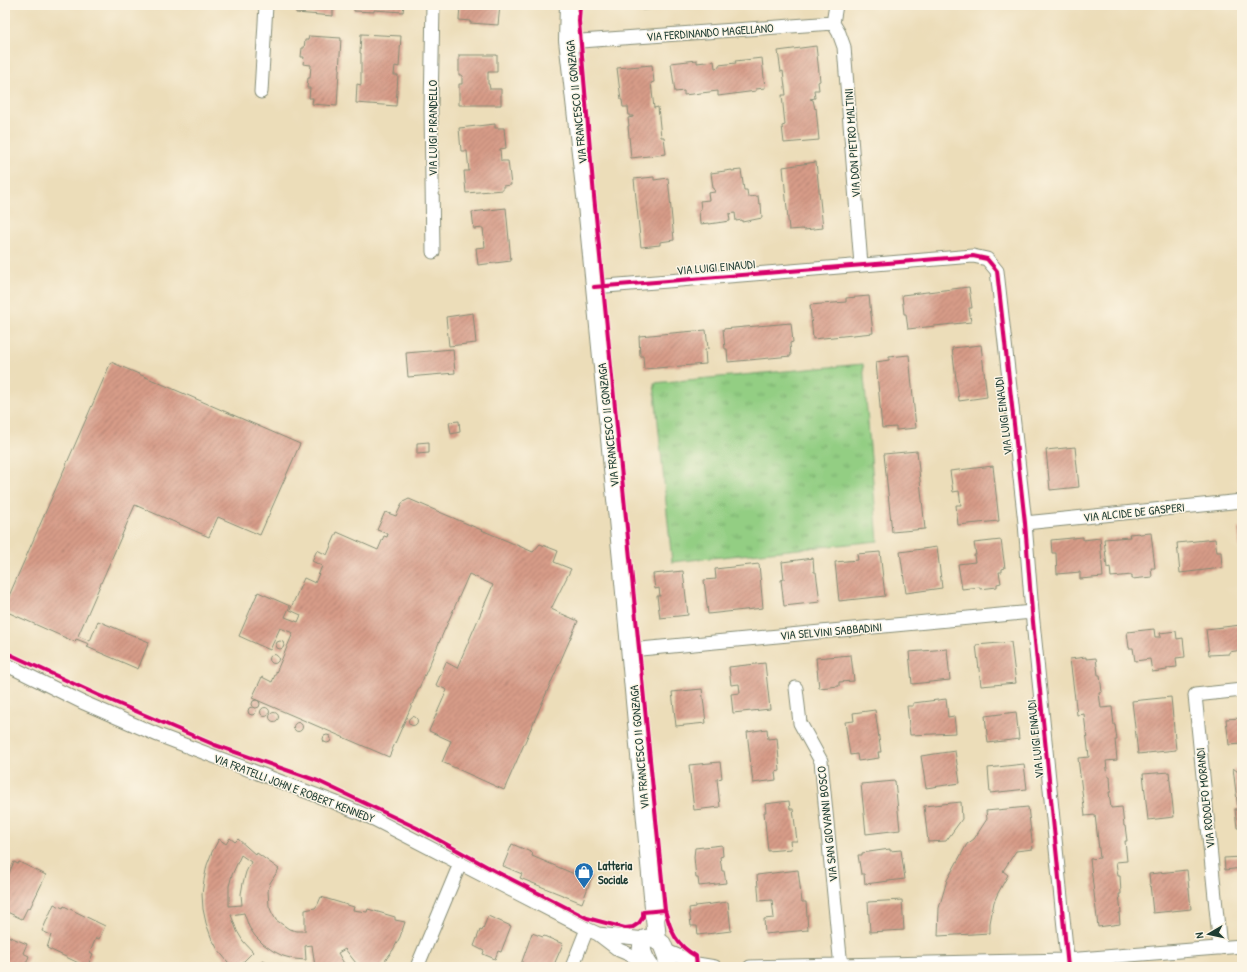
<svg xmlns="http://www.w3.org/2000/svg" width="1247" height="972" font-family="'Patrick Hand',sans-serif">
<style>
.park{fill:url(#park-tufts);stroke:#59865c}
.building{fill:url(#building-hatch);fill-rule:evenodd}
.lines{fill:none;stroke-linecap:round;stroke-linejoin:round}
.street-casing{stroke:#868d76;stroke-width:15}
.secondary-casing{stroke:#868d76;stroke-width:20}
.street{stroke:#fff;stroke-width:13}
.secondary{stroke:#fff;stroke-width:18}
.cycleway-casing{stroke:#fcf5e5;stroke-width:6}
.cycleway{stroke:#d6006c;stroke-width:4}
.labels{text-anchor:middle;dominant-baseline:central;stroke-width:3;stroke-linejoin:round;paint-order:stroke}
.street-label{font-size:12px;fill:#1f3d34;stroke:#fcf5e5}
.poi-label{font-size:12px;font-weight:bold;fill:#1f3d34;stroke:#fcf5e5;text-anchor:start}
</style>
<defs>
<pattern id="park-tufts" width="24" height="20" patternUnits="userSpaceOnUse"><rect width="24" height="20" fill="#93ce83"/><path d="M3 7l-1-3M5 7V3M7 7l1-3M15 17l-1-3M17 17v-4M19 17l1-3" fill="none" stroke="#77a86c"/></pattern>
<pattern id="building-hatch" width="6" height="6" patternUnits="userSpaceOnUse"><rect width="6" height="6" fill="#d79b88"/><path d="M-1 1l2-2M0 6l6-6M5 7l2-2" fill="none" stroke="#ae8070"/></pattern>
</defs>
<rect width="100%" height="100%" fill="#fcf5e5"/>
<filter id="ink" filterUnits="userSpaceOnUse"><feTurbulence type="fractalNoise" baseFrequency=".025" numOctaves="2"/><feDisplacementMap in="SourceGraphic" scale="8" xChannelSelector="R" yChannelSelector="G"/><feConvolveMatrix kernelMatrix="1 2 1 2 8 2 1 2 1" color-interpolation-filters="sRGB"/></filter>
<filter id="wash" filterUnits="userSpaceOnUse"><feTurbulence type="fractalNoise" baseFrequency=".012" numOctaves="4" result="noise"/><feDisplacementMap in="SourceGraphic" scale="16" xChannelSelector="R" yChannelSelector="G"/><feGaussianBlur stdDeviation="0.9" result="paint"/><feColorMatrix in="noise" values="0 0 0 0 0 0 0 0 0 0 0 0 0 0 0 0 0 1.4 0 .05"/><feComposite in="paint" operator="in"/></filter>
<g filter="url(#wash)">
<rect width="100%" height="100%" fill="#ecddb9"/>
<!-- park -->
<path class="park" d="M863 364 878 541 672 562 654 383Z"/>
<g id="blocks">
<!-- building -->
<path class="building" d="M296 5H333V16L296 13Z
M354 5H404L403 12 374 10V12L354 11Z
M460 5H500L498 25 470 23V21L459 20Z
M641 5H660V9L642 10Z
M361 34 401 36 399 67 395 66 394 75H398L396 106 356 103 357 84 361 85V53H360Z
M309 36 341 38 337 106 312 104 313 98H309L310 88H307L308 78H310L311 65 303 64 304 57H301L302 48H304L305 40H308Z
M816 46 820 81 818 82 819 90H814L815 98 810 99 813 100 815 109 816 108 819 140 784 143 782 126 785 125 782 95H786L783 71 781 72 778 51Z
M459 55H497V72H488V84H489L490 89H501V105H459V84H462V75H459Z
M762 58 765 88 756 89V91L718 96V91L684 95V91L675 92 671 63 697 60V63L714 61 715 68 719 67V65L736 63 735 61Z
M652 65 654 82 651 83 654 108 658 107 661 137H664L666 154 631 158 628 126H629L628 118 633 117V116H629L628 107H623L622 100H621L617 68Z
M495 124V128H504L506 148 500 149 501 161H508L511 185 503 186V190L466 193 464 171H469L467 151H461L459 128Z
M816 162 823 228 804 230 803 229 789 230 783 167Z
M732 170V171L741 170 744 190H747L748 197 758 196 759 204H761L762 218 742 222V220L736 221 735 213 729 214 730 221 709 224V223L700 224 699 210 701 209 700 201 709 200 708 193 715 192 714 188H713L711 173Z
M654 177V180L668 178 674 240 660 242V245L641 247 634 179Z
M506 208 511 261 478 265 476 248 485 247 483 228 474 229 472 212Z
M969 287 972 308H969L971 322 908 329 906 314H904L902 295Z
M869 296 873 333 813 339 810 305 846 302V298Z
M473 313 476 343 449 346 446 317Z
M791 323 793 342 790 343 791 356 728 362 727 349H725L723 329Z
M706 330 708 349 705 350 706 364 644 369 643 356H640L639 336Z
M981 345 987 397 959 401 952 348Z
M453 349 455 373 408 377 406 353Z
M909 355 916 428 896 430V427L882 428 876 362 889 360V357Z
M111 362 300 444 260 535 218 517 209 537 135 505 78 636 90 641 98 621 149 642 138 669 87 647 89 644 76 639 75 642 5 611V605Z
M459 421 460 432 451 434 449 422Z
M429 442V453L417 454V443Z
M1075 447 1079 487 1050 490 1046 450Z
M917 451 925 529 892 532 884 454Z
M993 466 999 521 958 525 956 505H961L959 491 953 492 950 471Z
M409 499 533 552 540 544 558 551 554 562 571 569 551 609 578 621 504 790 442 762 451 741 429 731 447 690 436 685 446 662 457 668 493 585 469 574 389 757 252 698 262 677 272 682 293 633 280 628 270 650 239 636 258 592 290 606 285 617 298 622 301 615 290 610 304 578 315 583 322 566 312 561 317 550 327 555 337 532 378 550 384 536 387 537 388 534 377 530 385 512 396 516 403 502Z
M1238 528H1242V560H1241Z
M1139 533 1140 534 1151 533 1155 568H1151L1152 577 1132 579V575L1111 577 1110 567 1107 568 1104 539 1130 537 1129 534Z
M1083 537V540L1100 538 1103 577 1080 579V572L1057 574 1056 553H1052L1051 540Z
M1215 539 1217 552H1221L1222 568 1180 573 1177 543Z
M1001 540 1005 568 1002 569V572H999L1001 583 997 584V587L980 589V587L962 589 958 564 975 562 974 555H976L974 543Z
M937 547 942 588 906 593 900 552Z
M880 552 885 596 839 601 835 562 858 560 857 554Z
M813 558 814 572H816L820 602 784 606 781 580 784 579 782 562Z
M759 564 763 608 708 614 704 580 716 579 715 569Z
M683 571 688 615 660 618 657 596H660L659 588 655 589 653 574Z
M1241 625 1242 650 1229 652V654L1209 655 1206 629Z
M1154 629 1155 637H1161L1160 633 1176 631 1177 639 1183 638 1185 657 1176 658 1177 667 1167 668V670L1152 672 1150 659 1135 661 1133 648H1129L1127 632Z
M276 645a4 4 0 1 1 8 0a4 4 0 1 1-8 0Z
M1011 642 1016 683 981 686 976 645Z
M947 649 950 680 912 684 909 652Z
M269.5 659a4.5 4.5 0 1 1 9 0a4.5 4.5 0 1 1-9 0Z
M851 655 854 681 839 682V686L819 688 816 658Z
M1086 657V659L1096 658 1098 675H1100L1102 692 1099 693 1101 708 1112 707 1114 725H1115L1117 740H1115L1117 760 1106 761 1108 777H1110L1111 792H1109L1111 808 1122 807 1124 826H1125L1127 841H1125L1127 861 1116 862 1118 876H1120L1121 894H1119L1121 913H1119L1120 924 1098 927 1090 859 1100 858 1095 815 1085 816 1078 758 1089 757 1084 714 1077 715 1070 659Z
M765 663 770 709 733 713 731 694 740 693 739 684 731 685 729 667Z
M702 689 706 723 676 726 672 692Z
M1171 697 1176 750 1138 754 1132 701Z
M946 699 948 717 954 716 956 733 910 735 907 706H913V703Z
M252 704a4 4 0 1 1 8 0a4 4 0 1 1-8 0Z
M248 711a4 4 0 1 1 8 0a4 4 0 1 1-8 0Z
M260.5 712a4.5 4.5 0 1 1 9 0a4.5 4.5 0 1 1-9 0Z
M875 710 881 752H878L879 758 858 761 857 754 850 755 845 722 854 721 853 713Z
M1016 712 1019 739 988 743 985 716Z
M269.5 717a4.5 4.5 0 1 1 9 0a4.5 4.5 0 1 1-9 0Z
M1240 716H1242V744L1229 745 1226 719 1240 718Z
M408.5 721a4.5 4.5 0 1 1 9 0a4.5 4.5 0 1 1-9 0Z
M293.5 727a4.5 4.5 0 1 1 9 0a4.5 4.5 0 1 1-9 0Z
M767 729 768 739 777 738 780 771 775 772 776 780 753 783 747 732Z
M323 739a4 4 0 1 1 8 0a4 4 0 1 1-8 0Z
M955 751 960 783 926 788 921 756Z
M720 762 722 778 717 779 720 807 694 810 689 765Z
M1024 764 1027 789 990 793 988 768Z
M1233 768 1242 775V835L1240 834V828H1237L1235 809H1238Z
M1169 772 1174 817 1148 820 1143 774Z
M895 781 900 830 866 834 861 784Z
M789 801 790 809H793L797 841H790L791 849 768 851 764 812H766L765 804Z
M961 802 962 819 946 841 928 842 924 806Z
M1028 807 1033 849 1016 851 1003 871 1008 875 998 893 994 902 990 923V933L938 936 939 908 947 880 967 844 974 839 987 819 986 811Z
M230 838 235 842 238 839 256 855 257 853 279 869 270 883 268 891 269 906 272 913 276 920 289 929 297 931H305V910L315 908 318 904 321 897 354 907 353 910 367 912 368 909 395 917V920L405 922 400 937 393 950 384 962 380 967H376L374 965 371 967H359L345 949 338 953 346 967H315L312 945 305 946 306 960 294 959 283 956 273 951 263 944 255 936 249 927 244 913 231 915 237 931 243 941 253 952 238 967H232L218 950 211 937 206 923 203 909 202 894 204 880 207 865 212 852 219 839 226 844ZM241 855 251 862 246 872 243 883 241 894 242 905 229 906V886L232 875Z
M512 844 533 853 532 856 579 876 580 873 592 877 582 903 520 878 522 874 503 866Z
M722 845 723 856 720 857 722 871H724L726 883 699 886 698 878H696L694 857 695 848Z
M890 849V851L901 850 905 879 865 884 864 874H861L858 855H862V853Z
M1242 857V868L1225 870 1224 858Z
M14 862 18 864 19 862 46 875 30 908 28 907 22 919 5 911V882Z
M798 870 802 902H806L808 930 765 934 764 919 774 918 772 900 759 901 757 875Z
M1187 870 1191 909 1153 913 1149 874Z
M902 900 904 930 870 932 868 902Z
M728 902 731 931 698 935 697 926H691L689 908 695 907V906Z
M54 904 63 908 64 906 105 926 99 939 96 938 90 952 93 954 87 967 47 948 51 935 42 931Z
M488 916 511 926 501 952 498 951 495 959 483 954 484 951 474 946 480 930 482 931Z
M532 933 543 937 544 936 563 944 553 967H520Z
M5 935 27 944 23 953 29 956 25 967H5Z
M263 960 277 967H258Z"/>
</g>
</g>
<g filter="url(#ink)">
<use href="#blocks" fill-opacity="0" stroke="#868d76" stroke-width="1"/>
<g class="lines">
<!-- street casing -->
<g class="street-casing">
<path id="street" d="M433 5 431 108 433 252
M833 23 839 33 844 47 861 265
M833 23 836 5
M568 40 581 41 833 23
M261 92 266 5
M594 287 973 256 987 259 997 271 1025 523 1032 612 1068 967
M1025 523 1242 501
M630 650 1032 612
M5 664 82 702 158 735 334 802 374 819 587 929 598 934 619 950 645 961
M796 688 800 723 821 761 841 967
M598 934 645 939
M1220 948 1195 695 1242 690
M664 950 697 964 715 967
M417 967 460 864
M572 967 587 929
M750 967 1067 960 1242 946"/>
</g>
<!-- secondary casing -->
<g class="secondary-casing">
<path id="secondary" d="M569 5 568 40 587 205 622 560 657 940
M650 967C644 959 638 947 645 939L653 938 662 944 667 957 668 967"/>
</g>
<!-- street -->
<use href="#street" class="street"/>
<!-- secondary -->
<use href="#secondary" class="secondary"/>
<!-- cycleway casing -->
<g class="cycleway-casing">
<path id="cycleway" d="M580 5 579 21 594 196 665 910C671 932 676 945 696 956L697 967
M594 287 973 256 987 259 997 271 1025 523 1032 612 1068 967
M5 652 98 695 215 745 318 781 417 828 495 871 587 918 625 928 633 927 639 923 643 917V912L665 910"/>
</g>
<!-- cycleway -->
<use href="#cycleway" class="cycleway"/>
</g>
</g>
<!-- icons -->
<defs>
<g id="shop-pin" transform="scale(1)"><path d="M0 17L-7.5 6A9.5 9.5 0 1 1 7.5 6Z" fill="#1f6fb2" stroke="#fcf5e5"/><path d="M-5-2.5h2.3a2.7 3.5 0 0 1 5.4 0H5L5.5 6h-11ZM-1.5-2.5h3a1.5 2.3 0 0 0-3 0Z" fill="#fff"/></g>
</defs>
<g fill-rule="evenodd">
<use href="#shop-pin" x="584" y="872"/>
</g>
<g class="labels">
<!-- street labels -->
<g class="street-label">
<text transform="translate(710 32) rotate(-4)">VIA FERDINANDO MAGELLANO</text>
<text transform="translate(576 102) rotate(-96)">VIA FRANCESCO II GONZAGA</text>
<text transform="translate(432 128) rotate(-90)">VIA LUIGI PIRANDELLO</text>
<text transform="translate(852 143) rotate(-94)">VIA DON PIETRO MALTINI</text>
<text transform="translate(716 267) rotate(-5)">VIA LUIGI EINAUDI</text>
<text transform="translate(1003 416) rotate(-97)">VIA LUIGI EINAUDI</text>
<text transform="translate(608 425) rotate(-96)">VIA FRANCESCO II GONZAGA</text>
<text transform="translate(1134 512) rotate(-6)">VIA ALCIDE DE GASPERI</text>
<text transform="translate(831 631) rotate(-5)">VIA SELVINI SABBADINI</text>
<text transform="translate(1035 739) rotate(-96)">VIA LUIGI EINAUDI</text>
<text transform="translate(639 747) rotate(-95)">VIA FRANCESCO II GONZAGA</text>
<text transform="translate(294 788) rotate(21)">VIA FRATELLI JOHN E ROBERT KENNEDY</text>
<text transform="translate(1205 798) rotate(-96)">VIA RODOLFO MORANDI</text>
<text transform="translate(827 824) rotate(-96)">VIA SAN GIOVANNI BOSCO</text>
</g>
<!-- poi labels -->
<g class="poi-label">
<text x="598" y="865">Latteria<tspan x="598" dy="14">Sociale</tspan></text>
</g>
</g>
<!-- margin -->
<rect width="1247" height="972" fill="none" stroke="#fcf5e5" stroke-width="20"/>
<!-- north arrow -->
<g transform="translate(1209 934) rotate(261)" stroke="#fcf5e5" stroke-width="3" paint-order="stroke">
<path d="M0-3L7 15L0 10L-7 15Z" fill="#1f3d34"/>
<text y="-6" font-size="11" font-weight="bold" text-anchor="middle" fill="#1f3d34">N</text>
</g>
</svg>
